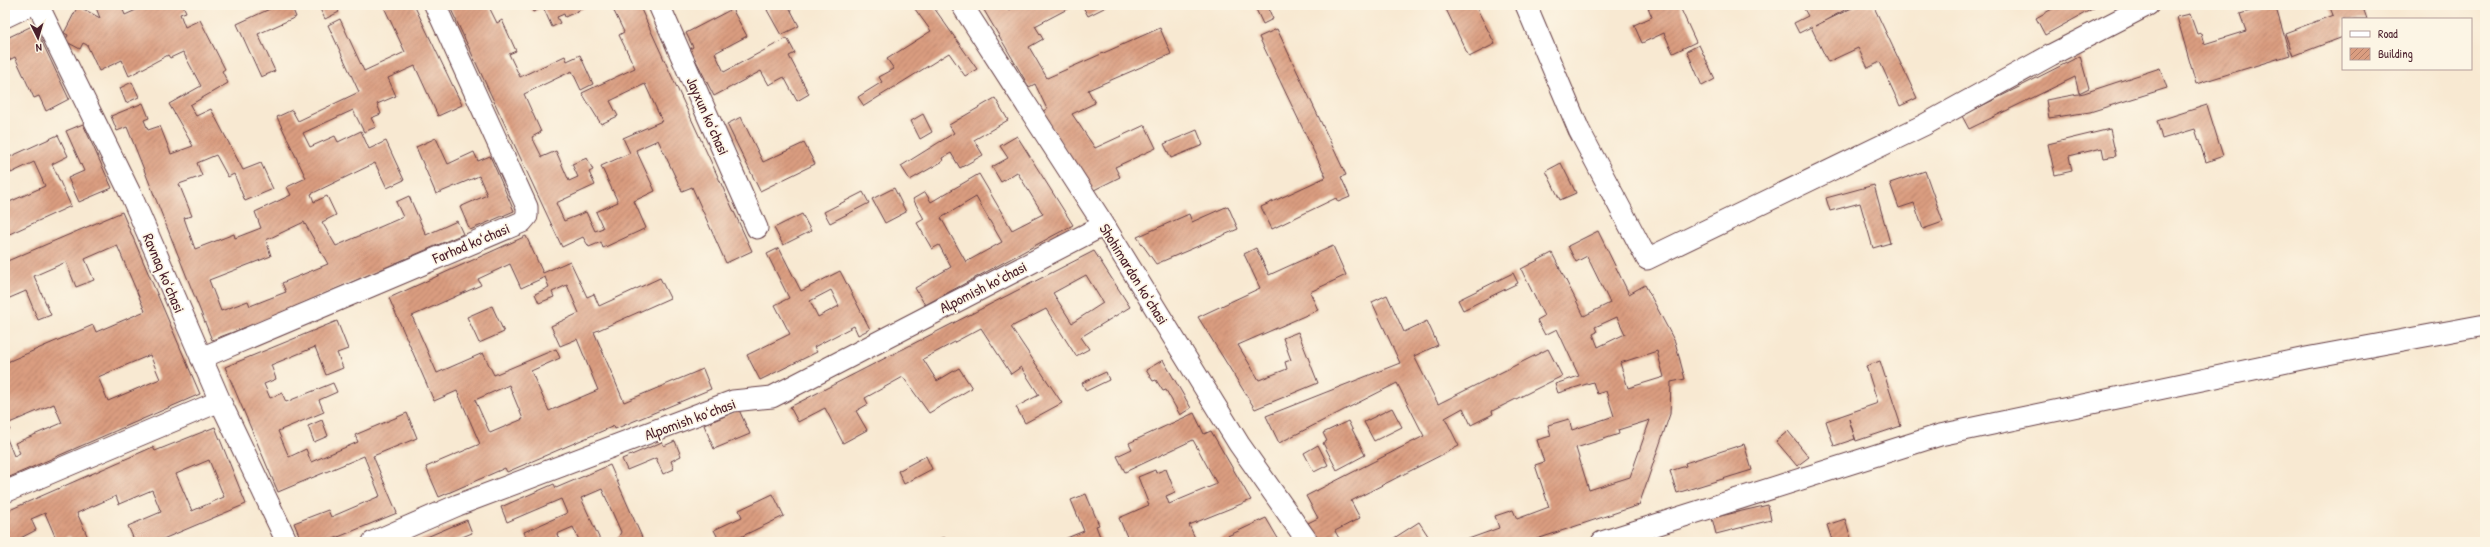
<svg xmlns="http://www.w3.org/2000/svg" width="2490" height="547" font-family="'Patrick Hand',sans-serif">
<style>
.building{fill:url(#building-hatch);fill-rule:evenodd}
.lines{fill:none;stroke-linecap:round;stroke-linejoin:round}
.street-casing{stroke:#643d44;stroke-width:23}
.street{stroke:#fff;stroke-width:21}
.labels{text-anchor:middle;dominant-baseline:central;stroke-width:3.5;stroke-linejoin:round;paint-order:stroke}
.street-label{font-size:15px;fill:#4a1f2b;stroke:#fcf5e5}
</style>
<defs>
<pattern id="building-hatch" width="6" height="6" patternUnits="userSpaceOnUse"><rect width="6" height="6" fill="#da9d80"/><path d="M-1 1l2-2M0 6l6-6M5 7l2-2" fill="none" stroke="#b37f69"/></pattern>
</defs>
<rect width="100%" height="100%" fill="#fcf5e5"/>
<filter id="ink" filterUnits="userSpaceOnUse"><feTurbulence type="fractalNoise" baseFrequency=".025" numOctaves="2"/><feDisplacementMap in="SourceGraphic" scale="8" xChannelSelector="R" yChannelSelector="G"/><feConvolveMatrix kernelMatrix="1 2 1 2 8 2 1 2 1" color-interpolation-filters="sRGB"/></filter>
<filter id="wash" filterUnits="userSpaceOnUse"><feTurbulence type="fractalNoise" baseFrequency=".012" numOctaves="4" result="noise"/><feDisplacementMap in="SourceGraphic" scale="16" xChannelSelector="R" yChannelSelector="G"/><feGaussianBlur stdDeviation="0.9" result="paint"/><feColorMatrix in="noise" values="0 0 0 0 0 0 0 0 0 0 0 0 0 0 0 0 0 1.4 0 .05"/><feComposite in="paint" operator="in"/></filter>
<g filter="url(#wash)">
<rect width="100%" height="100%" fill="#f8e9d2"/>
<g id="blocks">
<!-- building -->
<path class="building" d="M95 5H113L115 8 121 5 125 15 147 5H183L186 12 180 14 185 27 200 20 225 69 222 71 228 83 190 105 196 116 211 109 243 170 261 163 273 189 245 201 234 174 228 177 216 155 197 163 202 176 179 184 192 216 184 218 195 249 234 234 235 238 261 228 255 212 291 195 287 187 306 178 277 117 292 110 298 121 359 92 328 25 340 19 364 71 405 52 383 5H414L462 105 438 116 415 66 388 78 396 96 377 104 381 114 371 118 376 127 364 132 353 110 303 133 310 147 335 136 338 142 361 131 369 149 386 141 404 180 387 188 375 163 311 194 314 202 327 196 336 215 322 222 336 246 403 217 396 202 409 196 426 235 457 221 463 234 257 323 212 340 127 127 117 131 111 116 143 103 149 118 144 120 148 130 160 126 171 154 193 146 169 104 201 86 183 52 170 58 168 55 129 76 122 60 99 71 87 45 83 43 80 49 65 41 68 35 64 33 78 6 100 18ZM304 222 328 264 282 283 286 292 250 306 248 301 221 311 209 280 271 256 266 240Z
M273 5H291L296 17 258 34 275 71 261 77 237 24 274 7Z
M318 5H335L339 12 325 19Z
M449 5H488L497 23 502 20 516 51 509 54 520 77 565 56 567 61 580 55 593 84 581 90 572 71 524 94 541 132 532 137 542 157 556 151 569 181 578 177 572 164 587 158 593 170 589 172 595 185 556 203 564 221 586 212 595 231 603 228 596 212 618 202 601 166 630 153 623 138 662 121 645 84 610 101 618 116 601 124 582 93 635 68 619 35 624 32 611 5H639L752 251 726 263 692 187 682 191 658 140 636 150 655 191 634 201 646 228 603 248 601 242 589 247 583 237 562 247Z
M529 5H590L565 17 564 14 557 17 560 23 552 27 543 7 533 12Z
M771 5H788L799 26 781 35 767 10 772 7Z
M912 5H932L977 69 965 76 949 53 864 106 858 97 882 82 879 77 894 69 887 59 931 31Z
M981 5H1005L1008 10 1017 5H1075L1035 26 1043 39 1029 47 1047 78 1160 28 1171 54 1088 90 1095 103 1072 114 1095 148 1145 125 1156 148 1115 167 1120 177 1092 191 1041 112 1047 109 1035 84 1029 87Z
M1082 5H1110L1088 16Z
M1254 5H1278L1269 10 1273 19 1263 24Z
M1444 5H1475L1495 44 1469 57Z
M1647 5H1679L1696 42 1673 53 1664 33 1642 43 1634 25 1652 17Z
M1802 5H1854L1815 26 1858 5H1873L1917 98 1900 106 1880 62 1868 68 1858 48 1828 62 1811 27 1799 33 1794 23 1808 16Z
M2059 5H2093L2094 8 2045 35 2036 18Z
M2270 5H2275L2290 55 2196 84 2177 17 2190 14 2197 34 2201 33 2204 44 2246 31 2240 14Z
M2329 5H2362L2367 19H2343V37L2293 56 2285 33 2333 15Z
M732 9 747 36 715 53 724 72 787 38 795 53 789 56 809 94 797 101 784 77 769 85 761 71 714 96 690 49 693 47 686 33Z
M34 25 69 99 46 111 39 96 34 98 15 57 5 62V39Z
M1277 29 1346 175 1341 177 1350 197 1338 202 1336 198 1272 229 1261 207 1326 177 1259 37Z
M1699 45 1715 79 1702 86 1687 51Z
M2080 56 2089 88 2079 93 2075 77 1969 129 1962 116Z
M2160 68 2167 88 2090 112 2049 118 2046 100 2084 93Z
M132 82 139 97 126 103 120 88Z
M995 98 1008 120 974 140 983 155 960 168 951 153 942 158 943 161 910 180 901 166 954 133 949 125Z
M2207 105 2223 156 2206 162 2195 129 2162 139 2157 121Z
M923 114 932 132 920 139 911 121Z
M741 117 763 162 804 143 815 164 760 191 727 124Z
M83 124 112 188 79 202 68 178 84 171 66 131Z
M2110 129 2116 156 2104 158 2102 148 2069 156 2072 171 2055 175 2048 144Z
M1197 130 1203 145 1171 158 1164 144Z
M58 135 68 156 52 164 71 206 5 236V204L45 186 34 162 11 173 5 159Z
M1017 136 1073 225 925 305 915 288 951 267 939 245 932 249 917 223 924 219 913 199 925 192 931 202 979 174 1012 230 1043 214 1017 172 1001 182 992 167 1008 158 1000 146ZM976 197 1002 242 966 262 941 218Z
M436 138 448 164 474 152 478 161 490 156 514 211 470 230 460 207 487 195 479 176 436 194 416 147Z
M1561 163 1576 193 1560 200 1546 171Z
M1925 171 1943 222 1923 229 1914 203 1899 208 1890 183Z
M1874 185 1890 243 1873 248 1860 203 1830 211 1826 198Z
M894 188 906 212 885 223 872 199Z
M863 192 869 203 830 223 824 212Z
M1228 206 1238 229 1156 264 1137 237 1189 214 1192 222Z
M122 212 200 394 5 479V434L14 456 20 453 15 443 62 423 54 404 7 424 10 430 5 432V363L93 325 96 332 145 311 117 245 85 259 94 280 76 287 66 262 34 276 51 315 38 320 26 291 5 300V262ZM150 355 160 379 108 401 98 377Z
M802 214 811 231 783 245 774 228Z
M1598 231 1629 294 1645 285 1675 342 1685 379 1671 382 1670 414 1639 505 1528 542H1460L1499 528 1495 516 1513 510 1517 519 1549 507 1535 465 1544 462 1537 440 1551 436 1548 425 1569 419 1572 430 1614 416 1606 391 1597 394 1593 382 1558 393 1555 384 1579 376 1557 329 1545 335 1537 320 1544 316 1521 269 1552 253 1584 316 1610 303 1587 256 1576 262 1568 246ZM1617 317 1625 334 1598 347 1593 334 1597 332 1595 327ZM1657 351 1664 377 1628 388 1620 363ZM1650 420 1630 477 1589 490 1576 448 1619 434 1618 430Z
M526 236 543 273 570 261 587 297 594 294 599 306 660 278 670 298 594 332 624 402 703 369 711 389 615 429 614 426 507 472 505 468 439 497 426 467 480 444 457 391 434 401 389 298ZM510 264 521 288 545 277 549 287 535 294 539 303 554 297 552 292 567 285 579 313 551 326 560 346 577 339 598 390 549 411 531 371 560 358 556 349 494 375 483 353 437 373 412 316 481 285 478 279ZM509 385 523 419 490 433 475 400Z
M1333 246 1346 275 1310 292 1318 310 1238 345 1259 380 1287 369 1285 362 1291 360 1283 338 1298 332 1318 383 1255 409 1198 317 1260 288 1244 254 1256 248 1269 275Z
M779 248 801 291 840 271 870 329 858 335 854 326 814 347 817 352 760 380 747 355 790 334 775 305 789 298 767 254ZM831 290 839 306 818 317 810 301Z
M1094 251 1130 307 1081 337 1089 349 1076 356 1046 309 1011 327 1062 403 1025 423 1016 407 1039 395 1021 367 1011 374 981 328 923 359 937 381 959 368 972 388 929 413 903 377 865 398 868 404 856 411 867 430 843 443 825 408 798 422 790 407ZM1086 275 1103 303 1072 323 1053 293Z
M1513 273 1518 283 1463 310 1458 300Z
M1387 295 1404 332 1427 321 1438 345 1414 356 1438 404 1548 349 1562 376 1492 411 1493 414 1471 425 1463 408 1445 418 1459 446 1351 501 1360 518 1335 531 1341 542H1319L1308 523 1318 518 1306 496 1424 436 1397 383 1279 443 1266 416 1400 363 1372 302Z
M492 306 504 332 479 343 467 317Z
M337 321 348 349 337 353 343 368 326 375 315 347 271 365 276 379 264 384 270 398 282 393 286 402 333 383 337 392 319 400 324 412 278 431 289 457 306 449 311 462 358 442 355 435 407 413 417 438 373 456 397 513 326 542H302L294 523 328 510 331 517 380 496 364 456 278 492 225 367Z
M1163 360 1191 408 1180 415 1166 390 1163 391 1156 380 1153 381 1146 370Z
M1880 361 1901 426 1856 441 1849 419 1855 439 1834 446 1826 421 1878 403 1866 366Z
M1106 372 1109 380 1086 391 1082 383Z
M1392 408 1402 427 1374 441 1364 422Z
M739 410 750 434 714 449 704 425Z
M1194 413 1204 434 1211 431 1251 500 1189 525 1197 542H1159L1157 538 1149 542H1121L1128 539 1119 518 1149 505 1138 477 1155 470 1156 473 1166 469 1175 492 1166 496 1169 504 1217 484 1193 440 1125 472 1117 456 1132 449 1129 443Z
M322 420 328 436 314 442 308 426Z
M1348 421 1365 455 1337 470 1323 443 1327 441 1323 433Z
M215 427 246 504 156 542H135L128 526 161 512 152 490 119 504 116 496 77 513 90 542H72L70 536 57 541 45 513 31 519 36 530 13 542H5V512L153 447 155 451ZM209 460 224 497 192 511 176 474Z
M1788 431 1809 457 1797 466 1776 441Z
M675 441 681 456 671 461 674 469 663 474 656 458 627 470 622 459 662 442 664 446Z
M1744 444 1752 470 1677 493 1670 471 1686 466 1685 463Z
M1318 445 1328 465 1314 472 1304 453Z
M926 456 932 469 904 484 898 471Z
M610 465 644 542H616L621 532 602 489 581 498 601 542H580L573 527 557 534 560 542H528L524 532 567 513 561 499 507 522 501 507 554 484 556 488Z
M773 494 784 516 730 542H720L714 530 742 517 739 510Z
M1086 494 1099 525 1096 526 1102 542H1057L1084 531 1071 500Z
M1768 505 1771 520 1716 534 1712 518Z
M1266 518 1280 542H1260L1258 539 1252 542H1215Z
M1845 519 1852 542H1826L1832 540 1827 525Z
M467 520 472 533 455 540 456 542H415Z
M1419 522 1432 542H1388Z
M944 537 947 542H931Z"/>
</g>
</g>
<g filter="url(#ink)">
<use href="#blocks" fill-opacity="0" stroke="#643d44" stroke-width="1"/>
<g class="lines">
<!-- street casing -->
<g class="street-casing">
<path id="street" d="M38 5 131 195 220 401 287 542
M659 5 757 228
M962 5 1104 225 1239 444 1308 542
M1526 5 1579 130 1647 259 1924 125 2051 55 2148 5
M5 17 30 5
M201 358 522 222 527 216V207L435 5
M5 492 220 401
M373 542 458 505 733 401 772 397 1104 225
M1602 542 1940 435 2306 358 2485 325"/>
</g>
<!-- street -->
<use href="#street" class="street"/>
</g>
</g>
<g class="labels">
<!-- street labels -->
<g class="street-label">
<text transform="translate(708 116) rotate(66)">Jayxun koʻchasi</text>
<text transform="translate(471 243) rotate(-23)">Farhod koʻchasi</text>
<text transform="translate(164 273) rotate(67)">Ravnaq koʻchasi</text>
<text transform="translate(1134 274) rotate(58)">Shohimardon koʻchasi</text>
<text transform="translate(983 287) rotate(-27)">Alpomish koʻchasi</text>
<text transform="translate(690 419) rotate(-20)">Alpomish koʻchasi</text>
</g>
</g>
<!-- margin -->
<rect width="2490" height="547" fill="none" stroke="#fcf5e5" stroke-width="20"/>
<!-- legend -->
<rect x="2342" y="18" width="130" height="52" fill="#fcf5e5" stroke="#b59f9b"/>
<rect x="2350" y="31" width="20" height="6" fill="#ffffff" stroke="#b59f9b"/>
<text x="2378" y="38" font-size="12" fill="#4a1f2b">Road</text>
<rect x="2350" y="48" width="20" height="12" fill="url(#building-hatch)" stroke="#b59f9b"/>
<text x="2378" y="58" font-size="12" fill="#4a1f2b">Building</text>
<!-- north arrow -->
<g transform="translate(38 38) rotate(175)" stroke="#fcf5e5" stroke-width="3" paint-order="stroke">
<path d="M0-3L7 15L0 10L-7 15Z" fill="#4a1f2b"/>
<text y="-6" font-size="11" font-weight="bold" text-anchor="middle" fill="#4a1f2b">N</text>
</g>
</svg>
